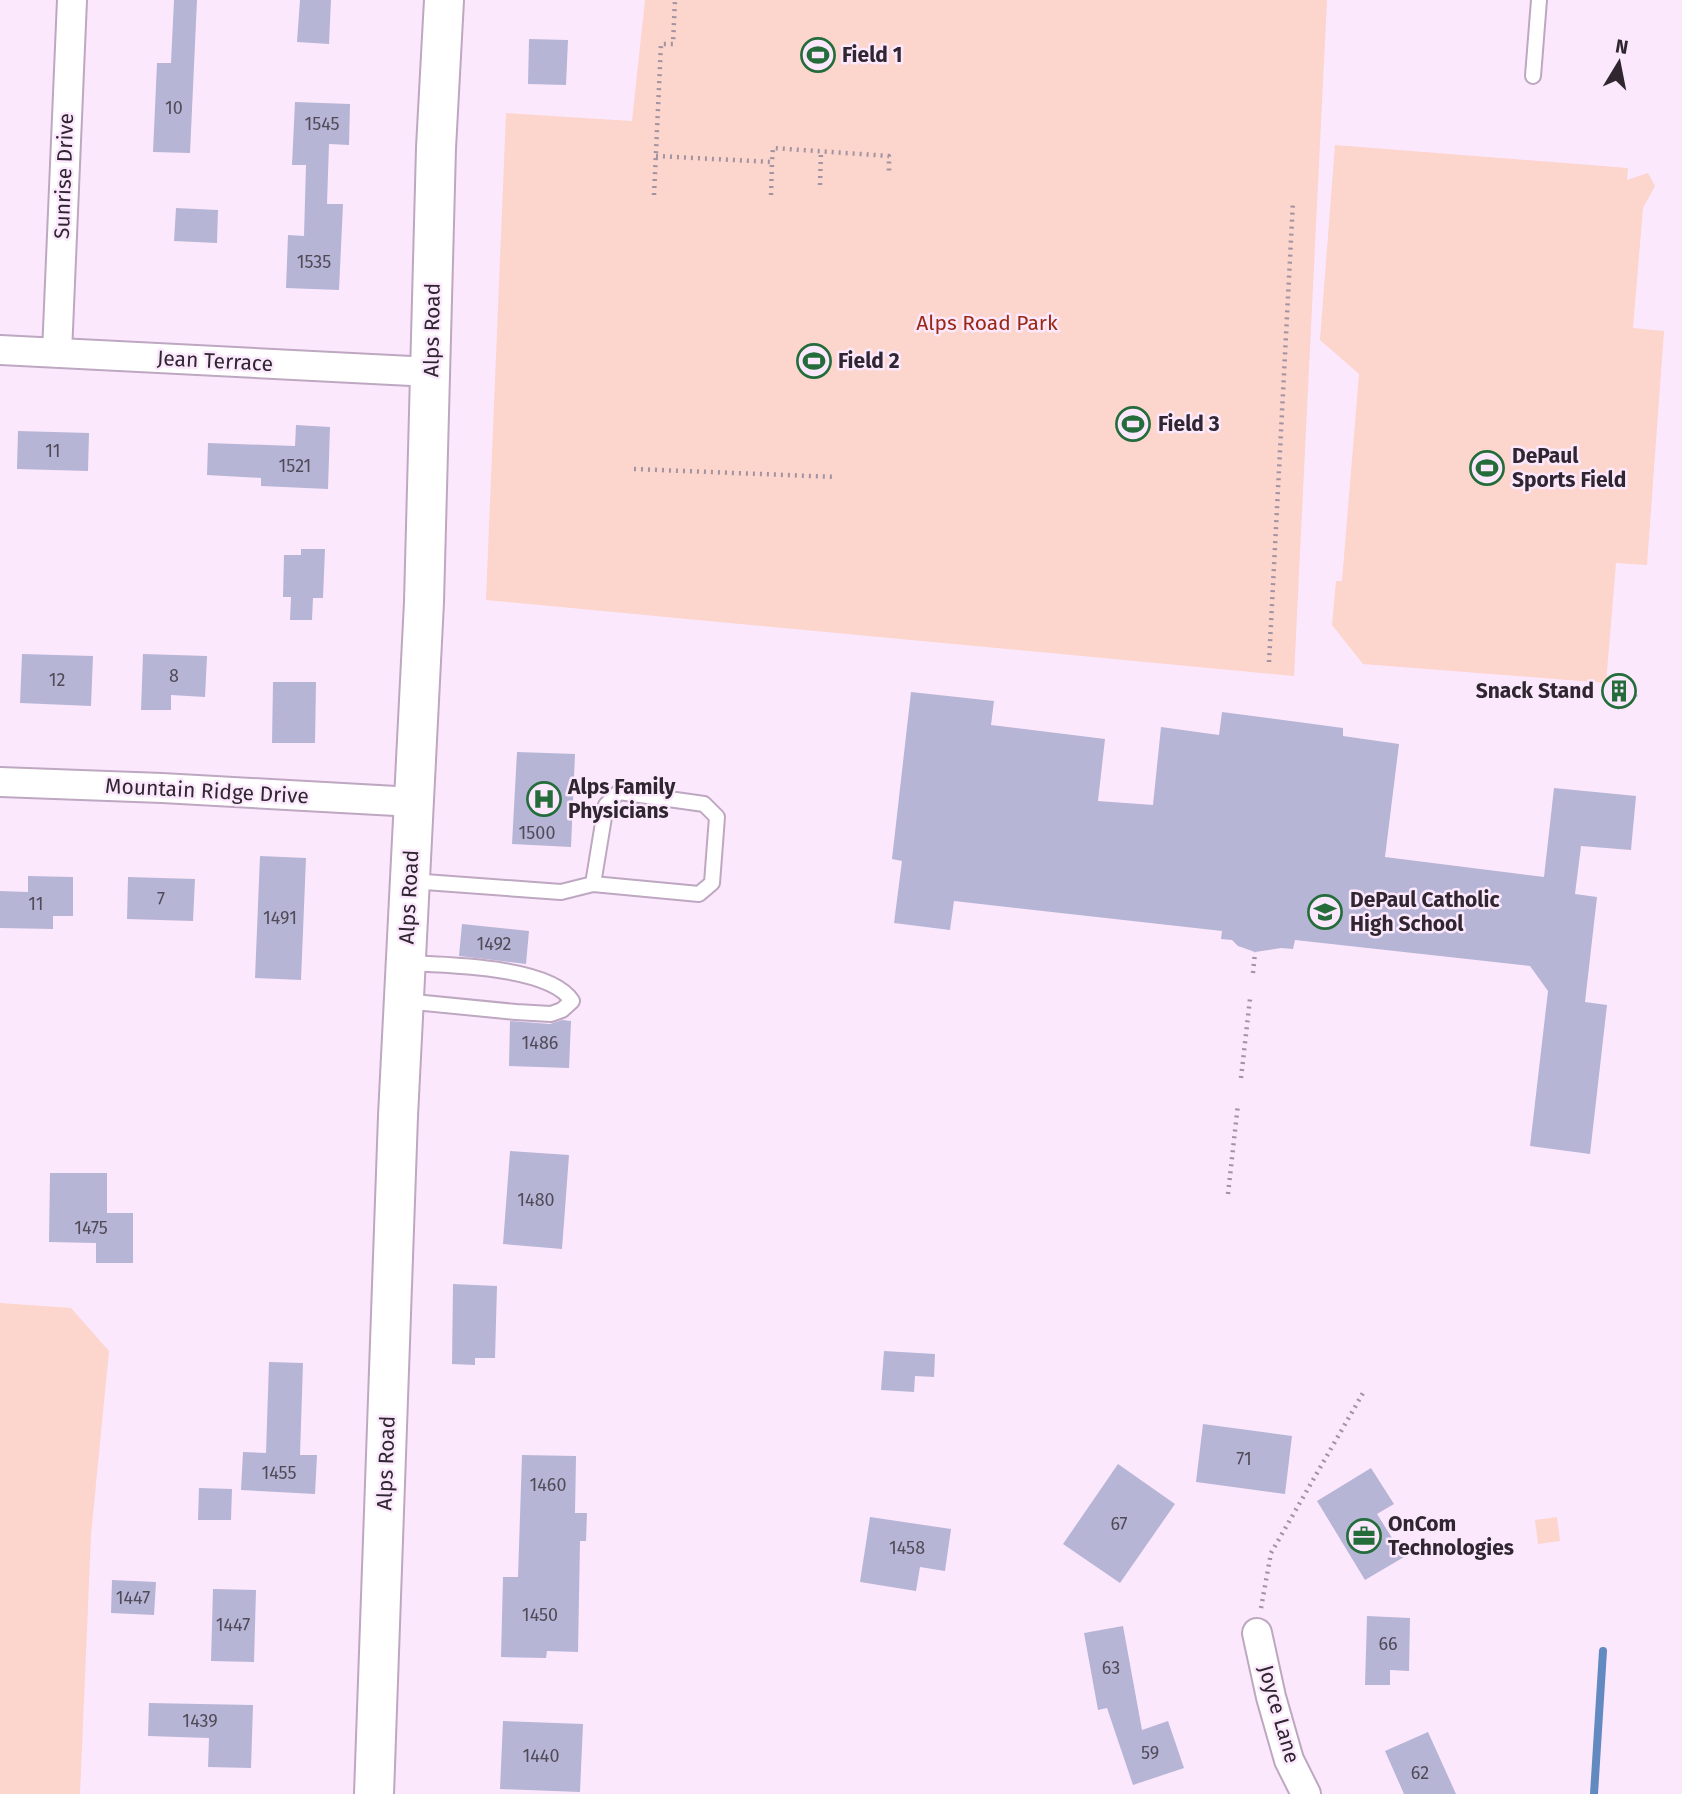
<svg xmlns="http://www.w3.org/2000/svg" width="1682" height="1794" font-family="'Fira Sans',sans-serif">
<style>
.green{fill:#fcd5cc}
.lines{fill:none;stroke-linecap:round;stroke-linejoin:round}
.stream{stroke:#638ac0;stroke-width:8}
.building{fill:#b7b5d5}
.service-casing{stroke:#bea7c0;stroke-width:18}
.minor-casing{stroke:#bea7c0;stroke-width:32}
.secondary-casing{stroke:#bea7c0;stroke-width:42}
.path{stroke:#a293a3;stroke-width:4.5;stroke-dasharray:2 5;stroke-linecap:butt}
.service{stroke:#fff;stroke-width:14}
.minor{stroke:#fff;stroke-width:28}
.secondary{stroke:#fff;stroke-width:38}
.labels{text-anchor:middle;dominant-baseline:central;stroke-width:5;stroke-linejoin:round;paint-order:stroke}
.number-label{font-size:18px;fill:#514a59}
.poi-label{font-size:21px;font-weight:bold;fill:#2f2630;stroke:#fce8fd;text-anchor:start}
.street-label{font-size:21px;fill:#2f2630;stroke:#fce8fd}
.park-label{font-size:21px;fill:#9a2914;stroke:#fce8fd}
</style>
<rect width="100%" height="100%" fill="#fce8fd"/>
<!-- green -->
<path class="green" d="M645 0H1327L1294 676 486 600 506 113 632 121Z
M1335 145 1628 168 1627 180 1648 173 1655 186 1643 208 1633 328 1664 331 1647 565 1616 563 1606 683 1363 664 1332 625 1336 581H1342L1359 374 1320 340Z
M0 1303 71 1308 109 1351 91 1535 80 1794H0Z
M1557 1517 1560 1541 1538 1544 1535 1520Z"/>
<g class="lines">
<!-- stream -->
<path class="stream" d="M1594 1794 1603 1651"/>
</g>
<!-- building -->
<path class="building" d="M174 0H197L190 153 153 152 157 63H171Z
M300 0H331L329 44 297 42Z
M529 39 568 40 566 85 528 84Z
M295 102 350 104 349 145 329 144 327 204H343L339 290 286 288 288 235 304 236 306 165H292Z
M176 208 218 210 217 243 174 241Z
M296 425 330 427 328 489 261 486V478L207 475 208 443 295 446Z
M18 431 89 433 88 471 17 469Z
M301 549H325L323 598H313L312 620H290L291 597H283L284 555H301Z
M22 654 93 656 91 706 20 703Z
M143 654 207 656 205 697 171 695V710H141Z
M1623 677 1638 696 1618 710 1604 691Z
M273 682H316L315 743H272Z
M911 692 994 701 991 725 1105 739 1098 801 1153 805 1161 727 1219 735 1222 712 1343 728V736L1399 744 1385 857 1544 877 1554 788 1636 796 1631 850 1581 846 1575 894 1597 897 1585 1002 1607 1005 1590 1154 1530 1146 1548 991 1530 966 1295 940 1293 949 1281 948 1255 952 1238 946 1232 940 1221 939 1222 931 954 901 950 930 894 923 902 861 892 859Z
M517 752 575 754 571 847 512 844Z
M260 856 306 858 301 980 255 978Z
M28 876 73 877V916H53V929L0 928V891L28 892Z
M128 877 195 879 193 921 127 919Z
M462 924 529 931 526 964 459 956Z
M562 1020 571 1021 569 1068 509 1066 510 1021 550 1024Z
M510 1151 569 1155 562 1249 503 1244Z
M50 1173H107V1213H133V1263H96V1243L49 1242Z
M453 1284 497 1286 495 1358H475V1365L452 1364Z
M884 1351 935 1354 934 1377 915 1376 914 1392 881 1390Z
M269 1362 303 1363 300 1455H317L315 1494 241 1490 243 1452 266 1453Z
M1203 1424 1292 1436 1285 1494 1196 1482Z
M522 1455 576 1456 575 1513H587L586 1541H580L578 1652 547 1651 546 1658 501 1657 503 1577H518Z
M1118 1464 1175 1504 1120 1583 1063 1544Z
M1371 1468 1394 1504 1377 1514 1404 1557 1365 1580 1317 1501Z
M199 1488 232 1489 231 1520H198Z
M870 1517 951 1529 945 1571 920 1567 916 1591 860 1582Z
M112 1580 156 1582 154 1615 111 1613Z
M213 1589 256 1590 254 1662 211 1661Z
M1367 1616 1410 1618 1409 1671 1390 1670V1685H1365Z
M1123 1626 1142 1730 1168 1721 1184 1768 1133 1785 1107 1708 1098 1710 1084 1633Z
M149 1703 253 1705 251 1768 208 1767 209 1738 148 1736Z
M503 1721 583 1724 580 1792 500 1789Z
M1428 1732 1456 1794H1404L1385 1751Z"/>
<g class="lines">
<!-- service casing -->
<g class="service-casing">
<path id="service" d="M1533 76 1539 0
M411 881 561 892 593 884 606 805 619 792 704 804 717 817 712 883 699 894 593 884
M404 1001 516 1012 551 1014 562 1010 572 1001C550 966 446 965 407 963"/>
</g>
<!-- minor casing -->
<g class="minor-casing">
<path id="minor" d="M0 350 431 372
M57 353 72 0
M0 782 162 788 414 802
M1257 1633 1271 1697 1289 1760 1306 1794"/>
</g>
<!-- secondary casing -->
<g class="secondary-casing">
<path id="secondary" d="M374 1794 398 1116 424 602 436 148 444 0"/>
</g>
<!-- path -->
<path class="path" d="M656 156 772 162 773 148 889 156V172
M820 185 821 152
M654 195 661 44H673L675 0
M771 195 772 162
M634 469 836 477
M1269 662 1293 201
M1253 973 1255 952
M1241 1078 1250 999
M1228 1194 1238 1104
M1261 1608 1271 1553 1363 1393"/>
<!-- service -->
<use href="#service" class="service"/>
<!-- minor -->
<use href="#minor" class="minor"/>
<!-- secondary -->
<use href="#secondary" class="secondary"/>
</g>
<!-- icons -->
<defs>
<g id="stadium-ring" transform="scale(1.75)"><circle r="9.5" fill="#fce8fd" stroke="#246d3a" stroke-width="1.5"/><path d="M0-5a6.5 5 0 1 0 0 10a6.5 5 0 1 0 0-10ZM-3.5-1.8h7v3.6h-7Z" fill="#246d3a"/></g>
<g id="building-ring" transform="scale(1.75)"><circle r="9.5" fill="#fce8fd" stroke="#246d3a" stroke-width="1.5"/><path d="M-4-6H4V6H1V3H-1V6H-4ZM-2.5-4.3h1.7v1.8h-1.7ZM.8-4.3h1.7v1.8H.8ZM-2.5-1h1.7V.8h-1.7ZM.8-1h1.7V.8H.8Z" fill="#246d3a"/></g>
<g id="hospital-ring" transform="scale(1.75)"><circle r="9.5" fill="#fce8fd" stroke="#246d3a" stroke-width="1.5"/><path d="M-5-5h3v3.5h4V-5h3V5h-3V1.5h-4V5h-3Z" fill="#246d3a"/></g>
<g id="school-ring" transform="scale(1.75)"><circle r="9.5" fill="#fce8fd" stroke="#246d3a" stroke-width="1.5"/><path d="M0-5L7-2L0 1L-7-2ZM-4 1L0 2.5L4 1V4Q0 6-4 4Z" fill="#246d3a"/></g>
<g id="office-ring" transform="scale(1.75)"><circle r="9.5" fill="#fce8fd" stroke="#246d3a" stroke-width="1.5"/><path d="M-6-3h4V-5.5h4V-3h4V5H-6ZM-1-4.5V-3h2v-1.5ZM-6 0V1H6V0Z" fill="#246d3a"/></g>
</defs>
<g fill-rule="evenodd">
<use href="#stadium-ring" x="818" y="55"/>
<use href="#stadium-ring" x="814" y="361"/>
<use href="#stadium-ring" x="1133" y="424"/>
<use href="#stadium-ring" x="1487" y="468"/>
<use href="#building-ring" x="1619" y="691"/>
<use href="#hospital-ring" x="544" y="799"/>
<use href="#school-ring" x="1325" y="912"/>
<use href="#office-ring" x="1364" y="1536"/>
</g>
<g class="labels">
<!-- number labels -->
<g class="number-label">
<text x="174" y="108">10</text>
<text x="322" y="124">1545</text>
<text x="314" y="262">1535</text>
<text x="53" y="451">11</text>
<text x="295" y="466">1521</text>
<text x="174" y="676">8</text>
<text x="57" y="680">12</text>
<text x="537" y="833">1500</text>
<text x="161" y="899">7</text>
<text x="36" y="904">11</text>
<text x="280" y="918">1491</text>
<text x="494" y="944">1492</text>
<text x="540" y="1043">1486</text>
<text x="536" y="1200">1480</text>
<text x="91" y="1228">1475</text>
<text x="1244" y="1459">71</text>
<text x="279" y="1473">1455</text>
<text x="548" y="1485">1460</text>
<text x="1119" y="1524">67</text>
<text x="907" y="1548">1458</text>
<text x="133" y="1598">1447</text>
<text x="540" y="1615">1450</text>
<text x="233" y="1625">1447</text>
<text x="1388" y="1644">66</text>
<text x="1111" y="1668">63</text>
<text x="200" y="1721">1439</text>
<text x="1150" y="1753">59</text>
<text x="541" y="1756">1440</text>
<text x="1420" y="1773">62</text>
</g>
<!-- poi labels -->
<g class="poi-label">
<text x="842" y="55">Field 1</text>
<text x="838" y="361">Field 2</text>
<text x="1158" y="424">Field 3</text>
<text x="1512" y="456">DePaul<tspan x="1512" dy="24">Sports Field</tspan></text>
<text x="1594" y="691" text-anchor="end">Snack Stand</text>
<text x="568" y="787">Alps Family<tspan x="568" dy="24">Physicians</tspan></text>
<text x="1350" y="900">DePaul Catholic<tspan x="1350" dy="24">High School</tspan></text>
<text x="1388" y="1524">OnCom<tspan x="1388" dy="24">Technologies</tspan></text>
</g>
<!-- street labels -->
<g class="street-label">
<text transform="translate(64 176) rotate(-88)">Sunrise Drive</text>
<text transform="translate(432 330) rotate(-89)">Alps Road</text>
<text transform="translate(215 361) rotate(3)">Jean Terrace</text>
<text transform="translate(207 791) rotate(3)">Mountain Ridge Drive</text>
<text transform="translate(409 897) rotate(-87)">Alps Road</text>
<text transform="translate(386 1463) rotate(-88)">Alps Road</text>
<text transform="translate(1279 1714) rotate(74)">Joyce Lane</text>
</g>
<!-- park labels -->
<g class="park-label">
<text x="987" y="323">Alps Road Park</text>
</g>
</g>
<!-- north arrow -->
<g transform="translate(1619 63) rotate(10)" stroke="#fce8fd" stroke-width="5" paint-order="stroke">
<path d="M0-5L12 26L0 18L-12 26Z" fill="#2f2630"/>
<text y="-10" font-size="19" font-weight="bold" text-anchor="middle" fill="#2f2630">N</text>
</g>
</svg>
